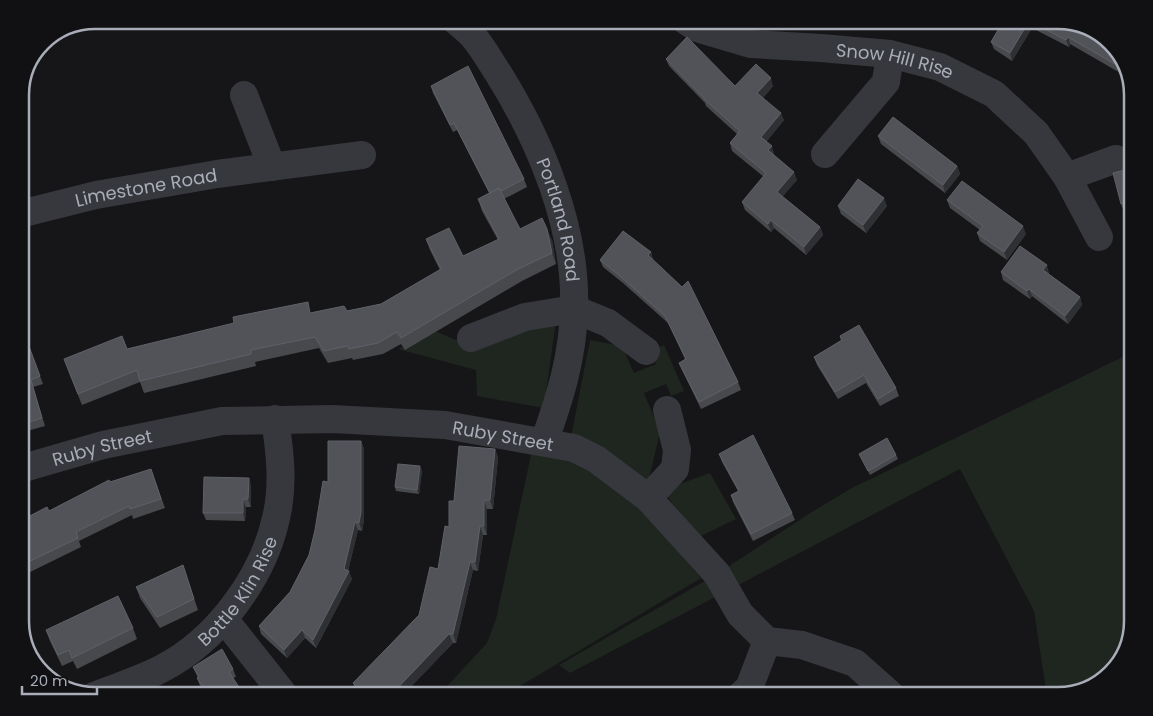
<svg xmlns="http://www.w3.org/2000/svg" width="1153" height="716" font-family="Poppins,sans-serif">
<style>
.green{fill:#1e261f}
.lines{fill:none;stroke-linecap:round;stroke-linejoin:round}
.minor{stroke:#37383d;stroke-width:28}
.wall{fill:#47494d}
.shaded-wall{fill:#2f3033}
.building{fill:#525359;stroke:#5f6168}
.labels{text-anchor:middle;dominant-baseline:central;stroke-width:4.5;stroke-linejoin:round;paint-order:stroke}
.street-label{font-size:18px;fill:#a8adb8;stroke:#111113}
.rim{fill:none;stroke:#a8adb8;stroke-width:2.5}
</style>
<rect width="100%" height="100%" fill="#161618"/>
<!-- green -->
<path class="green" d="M556 320 544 408 477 396 476 370 398 349 435 331 470 346Z
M590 340 622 346 634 373 656 364 650 351 664 345 684 391 671 396 666 384 644 393 660 432 648 483 571 437Z
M1133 352V622L1121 663 1095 686 1059 696H1047L1034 611 960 469 570 673 559 665 717 574 815 510 852 488Z
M532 450 562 456 598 474 634 500 701 578 520 686 510 696H438L487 643 496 619Z
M710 473 736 519 697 538 663 490Z"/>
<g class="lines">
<!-- minor -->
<g class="minor">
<path id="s1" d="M455 20C461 25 467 30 472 35 482 46 490 61 498 73 540 140 577 228 574 309 573 356 560 398 544 442"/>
<path id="s2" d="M685 20 697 28 751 44 821 48 890 54 940 67 994 94 1036 133 1067 177 1099 237"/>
<path d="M244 95 272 167"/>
<path d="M825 154 886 82 890 54"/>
<path d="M1067 177 1116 159"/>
<path id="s3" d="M20 214 96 195 217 174 362 155"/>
<path d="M471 338 525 317 574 309 608 323 646 351"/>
<path id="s4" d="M20 469 103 445 222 421 332 419 445 425 574 448 596 459 648 498 717 574 740 614 767 641 802 645 855 663 892 696"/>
<path d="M648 498 675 469 677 450 667 410"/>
<path d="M224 619 285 696"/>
<path id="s5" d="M94 696C116 687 140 680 161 669 216 641 263 578 276 518 284 486 280 452 275 419"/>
<path d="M740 696 749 688 767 641"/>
</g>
</g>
<!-- wall -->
<path class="wall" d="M1003 20H1058L1123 57 1129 78 1070 44 1069 47 1032 28 1012 61 994 49 991 42Z
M666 59 735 86H773L763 98 784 120 766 142 774 154V155L797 180 782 196 820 227 823 235 806 255 774 228 771 232 745 210 742 202 764 177 732 151 730 143 737 134 706 106 705 103 669 66Z
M431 86 524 179 527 187 504 199 520 229 552 240 556 264 522 281 405 350 401 344 383 354 353 360 352 358 328 363 319 348 255 362 256 366 144 393 140 382 82 405 68 370 127 349 312 313 347 311 381 304 440 270 430 250 426 239 463 256 498 240 482 211 478 199 489 193 457 130 453 132 433 93Z
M878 136 957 166 960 174 945 193 881 144Z
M1133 168V210L1124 212 1121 204Z
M947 200 1026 234 1007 260 980 241 977 233 980 230 950 208Z
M838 206H887L866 233 841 214Z
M651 252 653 260 738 382 741 390 701 409 682 370 679 363 685 359 668 323 623 283 603 267 600 260Z
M1001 272 1049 273V274L1080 297 1082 305 1068 324 1032 296 1030 299 1003 280Z
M20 322 43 384 33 387 45 426 20 433Z
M840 336 896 388 899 396 880 406 866 383 838 399 817 365 814 357 841 341Z
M361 441 364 449V520L362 531 358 530 348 571 352 579 316 648 305 638 287 658 261 634 259 626 290 592 309 555 328 482Z
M495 449 498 458 493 509H487V535H483L478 571 473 570 456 643H453L402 696H349L356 692 353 683 419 615 438 569 449 527 454 501Z
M719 454 792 513 795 520 753 541 733 502 731 495 738 491 722 462Z
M859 454 896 455 898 459 870 475Z
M151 469 165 508 133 519 132 515 79 541 81 547 20 577V521L49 511 110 482Z
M422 470 419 494 396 491 395 487Z
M251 485V507H246L245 521 206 520 203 513Z
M183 565 198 610 160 628 140 598 136 587Z
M133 628 137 639 77 669 73 661 62 666 50 641 46 630Z
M193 667 233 669 236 677 233 678 245 696H206L200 686 197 678H198Z"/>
<!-- shaded-wall -->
<path class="shaded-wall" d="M1029 21 1032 28 1012 61 1010 53Z
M1068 37 1070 44 1069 47 1066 40Z
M771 78 773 86 760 101 757 93Z
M781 113 784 120 764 145 761 137Z
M772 146 774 154 771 158 768 150Z
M957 166 960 174 945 193 943 185Z
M794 172 797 180 780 200 777 192Z
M884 198 887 206 866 233 863 225Z
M771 220 774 228 771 232 768 224Z
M1023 226 1026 234 1007 260 1004 252Z
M820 227 823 235 806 255 804 247Z
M547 229 552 240 556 264 552 253Z
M651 252 653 260 651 263 648 255Z
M1047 265 1049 273 1046 277 1043 270Z
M1029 289 1032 296 1030 299 1027 291Z
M1080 297 1082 305 1068 324 1065 316Z
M361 441 364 449V520L362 531 359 523Z
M495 449 498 458 493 509 490 500Z
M420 466 422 470 419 494 417 490Z
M249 478 251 485V507L248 499Z
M243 499 246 507 245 521 243 513Z
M484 500 487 509V535L484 526Z
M355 522 358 530 347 575 349 571 352 579 316 648 313 640 344 569Z
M480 526 483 535 478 571 475 562Z
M470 562 473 570 456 643 453 634Z
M302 630 305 638 287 658 284 650Z
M449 634 453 643 402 696H390Z"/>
<!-- building -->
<path class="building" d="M1004 20H1058L1100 32 1123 57 1127 71 1068 37 1066 40 1029 21 1010 53 991 42Z
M687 37 735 86 756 64 771 78 757 93 781 113 761 137 772 146 768 150 794 172 777 192 820 227 804 247 771 220 768 224 742 202 766 173 730 143 740 131 704 99V98L666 59Z
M468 66 524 179 501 191 499 188 490 193 454 123 450 125 431 86Z
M893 117 957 166 943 185 878 136Z
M1133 168V202L1121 204 1113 173Z
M858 179 884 198 863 225 838 206Z
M962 181 1023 226 1004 252 977 233 983 226 947 200Z
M499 188 520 229 542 218 547 229 552 253 518 269 401 338 397 332 378 343 349 349 347 346 324 351 315 337 251 350V354L140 381 137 370 78 394 64 359 122 336 127 349 234 323 233 317 308 302 310 313 344 306 347 311 381 304 441 269 426 239 449 228 463 256 499 239 478 199Z
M623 231 651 252 648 255 682 287 688 281 738 382 699 402 679 363 686 359 665 316 620 276 600 260Z
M1020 246 1047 265 1043 270 1080 297 1065 316 1029 289 1027 291 1001 272Z
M20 322 40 376 31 380 42 418 20 425Z
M859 325 896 388 878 399 864 375 835 392 814 357 842 340 840 336Z
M753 435 792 513 751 534 731 495 739 491 719 454Z
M887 438 896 455 868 471 859 454Z
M328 441H361V512L359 523 355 522 344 569 349 571 313 640 302 630 284 650 259 626 290 592 309 555 315 530 323 481 328 482Z
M459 446 495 449 490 500H484V526H480L475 562H470L453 634H449L390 696H349L360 690 353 683 419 615 430 567 438 569 445 526 449 527V501H454Z
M398 464 420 466 417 490 395 487Z
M151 469 161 499 130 509 129 506 76 532 78 538 20 566V521L47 507 49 511 109 480 110 482Z
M204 477 249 478 248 499H243V513H203Z
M183 565 194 599 157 617 136 587Z
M118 596 133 628 72 658 69 650 58 655 46 630Z
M222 649 233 669 229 672 245 696H209L197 678 199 677 193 667Z"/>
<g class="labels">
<!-- street labels -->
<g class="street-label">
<text stroke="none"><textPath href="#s2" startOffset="216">Snow Hill Rise</textPath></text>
<text stroke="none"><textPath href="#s3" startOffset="129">Limestone Road</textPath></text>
<text stroke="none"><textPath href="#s1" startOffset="229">Portland Road</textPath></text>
<text stroke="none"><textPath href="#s4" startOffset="490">Ruby Street</textPath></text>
<text stroke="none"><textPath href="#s4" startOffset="85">Ruby Street</textPath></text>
<text stroke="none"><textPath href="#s5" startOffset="184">Bottle Klin Rise</textPath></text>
</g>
</g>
<!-- crop -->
<path d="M0 0H1153V716H0ZM95 29H1058A66 66 0 0 1 1124 95V621A66 66 0 0 1 1058 687H95A66 66 0 0 1 29 621V95A66 66 0 0 1 95 29Z" fill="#111113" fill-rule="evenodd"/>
<path class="rim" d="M95 29H1058A66 66 0 0 1 1124 95V621A66 66 0 0 1 1058 687H95A66 66 0 0 1 29 621V95A66 66 0 0 1 95 29Z"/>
<!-- scale -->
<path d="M22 686v8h75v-8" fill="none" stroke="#a8adb8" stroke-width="2.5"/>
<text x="30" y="686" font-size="15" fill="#a8adb8" stroke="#111113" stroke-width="4" paint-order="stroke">20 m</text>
</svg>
